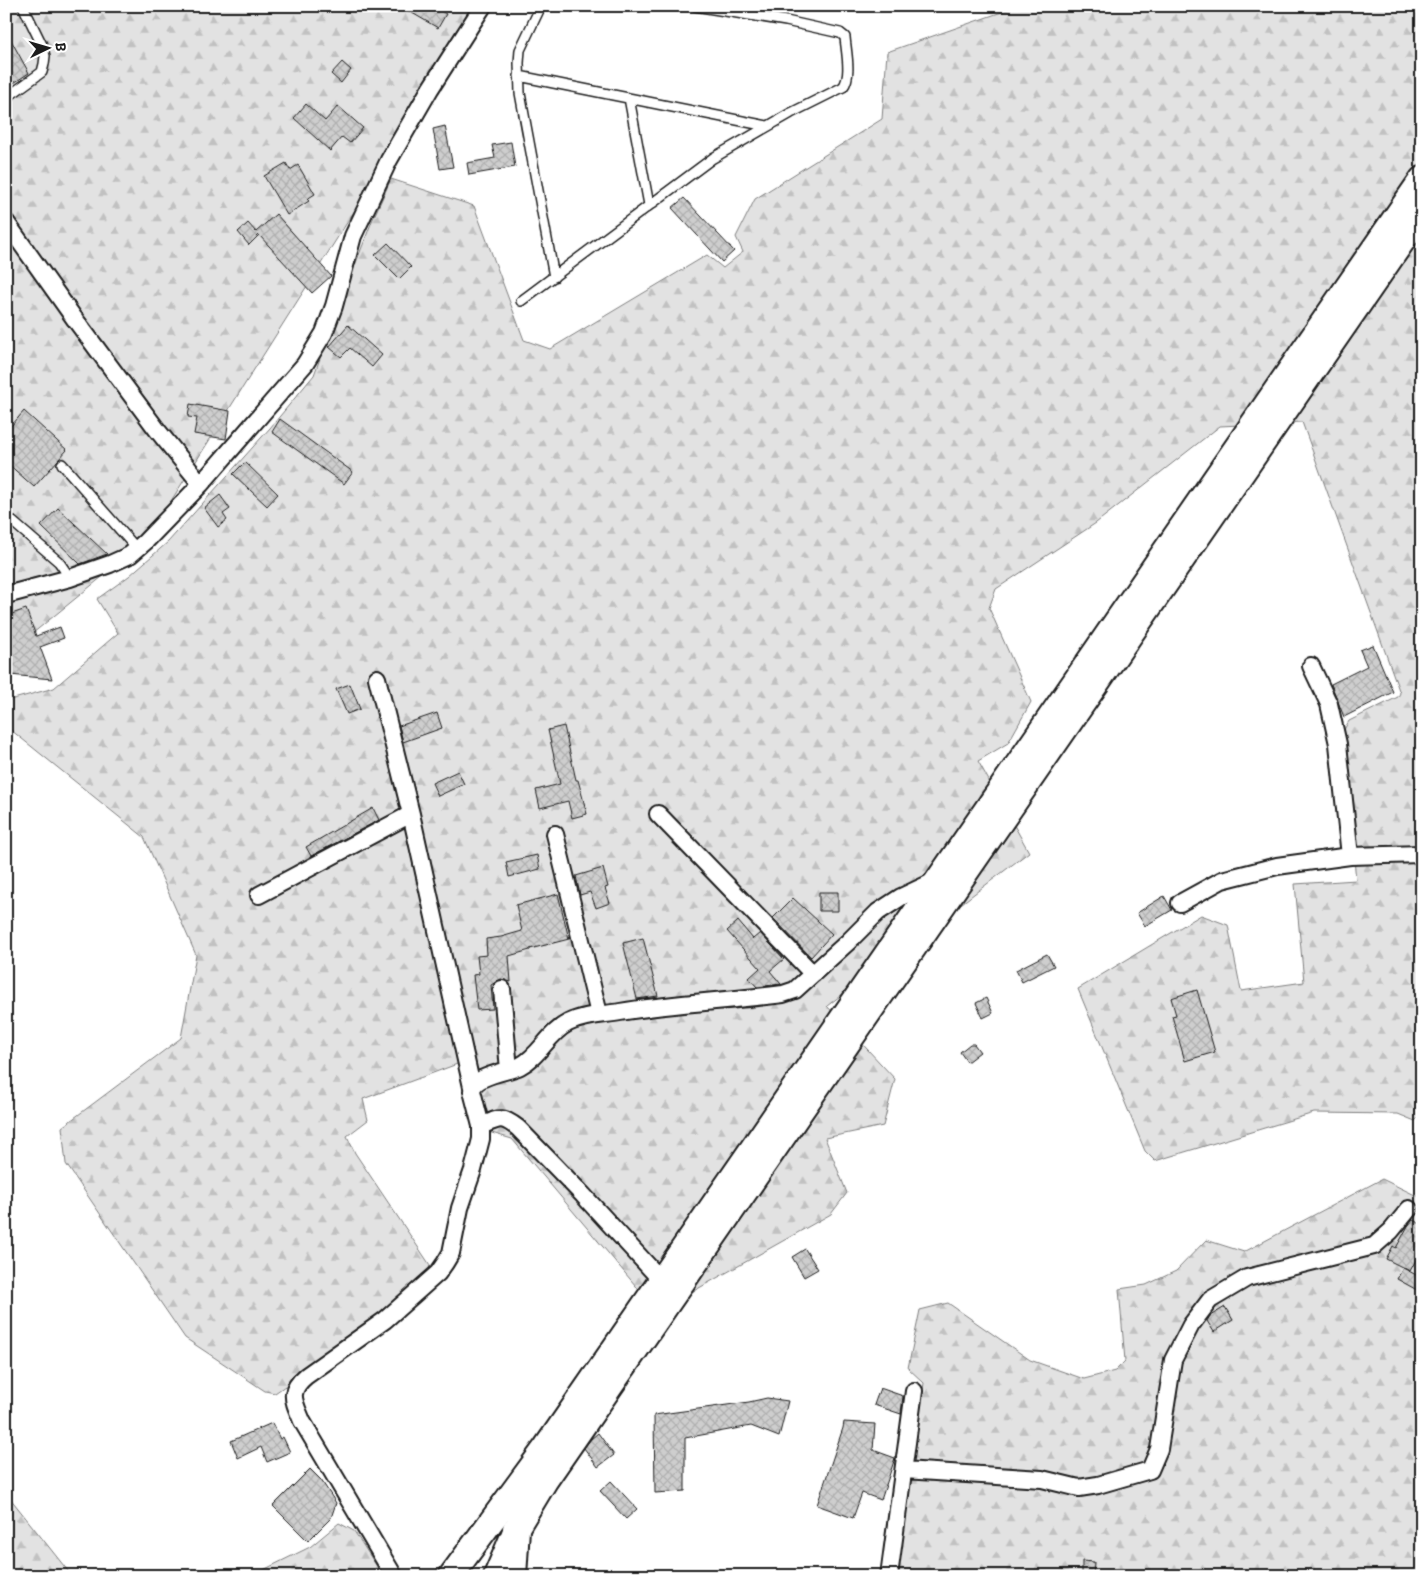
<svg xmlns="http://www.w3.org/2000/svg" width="1428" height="1582" font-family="Mali,sans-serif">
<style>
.forest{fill:url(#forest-firs);stroke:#7f7f7f}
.building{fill:url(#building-cross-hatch);stroke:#1c1c1c}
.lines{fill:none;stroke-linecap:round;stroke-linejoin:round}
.lane-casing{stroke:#1c1c1c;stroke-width:12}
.street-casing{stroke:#1c1c1c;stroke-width:20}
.secondary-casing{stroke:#1c1c1c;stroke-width:28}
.primary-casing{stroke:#1c1c1c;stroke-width:30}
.lane{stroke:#fff;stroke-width:9}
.street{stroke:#fff;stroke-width:16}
.secondary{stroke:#fff;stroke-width:24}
.primary{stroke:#fff;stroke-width:26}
</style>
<defs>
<pattern id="forest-firs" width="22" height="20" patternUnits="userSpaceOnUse" patternTransform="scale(1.25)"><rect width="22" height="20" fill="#e2e2e2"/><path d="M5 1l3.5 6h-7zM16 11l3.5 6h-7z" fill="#c1c1c1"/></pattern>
<pattern id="building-cross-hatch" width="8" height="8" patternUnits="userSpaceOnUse" patternTransform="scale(1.25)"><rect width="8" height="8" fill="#cecece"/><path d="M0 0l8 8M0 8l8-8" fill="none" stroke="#b0b0b0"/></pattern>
</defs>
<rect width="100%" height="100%" fill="#fff"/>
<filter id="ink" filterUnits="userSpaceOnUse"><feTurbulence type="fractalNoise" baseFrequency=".02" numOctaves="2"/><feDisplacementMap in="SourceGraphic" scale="10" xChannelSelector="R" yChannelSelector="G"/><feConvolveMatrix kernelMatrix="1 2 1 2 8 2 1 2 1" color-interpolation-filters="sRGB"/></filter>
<g filter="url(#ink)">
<!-- forest -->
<path class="forest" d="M6 6H484L145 542 6 655Z
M1019 6H1422V1114L1415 1121 1398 1114 1314 1113 1155 1161 1145 1151 1078 989 1201 915 1228 925 1241 991 1304 982 1295 884 1356 880 1342 733 1349 721 1398 697 1400 693 1302 422 1220 426 1096 523 996 589 989 608 1031 702 1008 743 978 761 1029 852 827 1006 895 1079 883 1126 825 1138 847 1193 831 1214 683 1297 641 1292 512 1139 475 1128 460 1063 363 1099 368 1120 347 1136 355 1153 430 1265 427 1277 357 1336 275 1393 265 1391 185 1338 66 1164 62 1127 181 1038 196 955 144 837 6 726V701L54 688 118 633 97 599 129 576 168 542 270 428 314 375 334 320 372 221 391 179 474 206 524 340 550 349 707 255 723 268 743 252 736 237 755 199 882 119 887 52Z
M1382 1179 1417 1196H1422V1576H897L924 1383 908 1368 920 1310 948 1303 1030 1360 1084 1379 1115 1371 1125 1361 1119 1289 1146 1285 1176 1271 1206 1240 1244 1252Z
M6 1493 72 1576H6Z
M339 1523 354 1531 383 1576H251L310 1547Z"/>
<!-- building -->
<path class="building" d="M400 6H434L446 14 438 28Z
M6 31 29 73 6 88Z
M342 62 351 70 341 83 331 74Z
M306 104 325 121 338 106 363 128 350 143 342 137 330 151 294 118Z
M445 126 453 167 440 169 433 129Z
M511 142 515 167 469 175 467 163 495 158 492 145Z
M286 163 290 170 298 165 315 194 307 199 309 201 287 215 264 176Z
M684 198 734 251 722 262 672 208Z
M276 214 331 276 312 293 259 235 249 245 238 232 248 223 256 232Z
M388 243 411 267 399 279 375 255Z
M348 325 382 355 372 367 350 348 341 357 329 347Z
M190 404 230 411 226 439 194 434 197 418 188 417Z
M24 411 67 450 34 487 6 462V432Z
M280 419 353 472 344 484 272 432Z
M245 462 278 494 267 506 233 474Z
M220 495 230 509 223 514 227 520 218 527 204 508Z
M58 508 107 554 80 564 41 526Z
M26 609 36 636 60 627 64 638 40 647 52 679 10 675 6 664V616Z
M1373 645 1393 692 1344 717 1331 684 1367 666 1360 650Z
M350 684 360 709 347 714 336 689Z
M437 713 442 728 403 742 399 726Z
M564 726 576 780H578L587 814 572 818 568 801 540 808 536 790 560 784 548 730Z
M458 771 464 784 438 796 432 783Z
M373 808 379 820 311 856 306 847Z
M537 855 540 869 509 877 506 862Z
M603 868 608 887 605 888 610 903 596 908 590 892 580 895 576 876Z
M819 892H838V911H819Z
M558 894 569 939 530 949V950L509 956 511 982 501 979 491 985 493 1009 477 1010 473 975 479 974 477 956 487 955 486 939 501 937 522 931 516 905Z
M1164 896 1172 910 1145 926 1137 913Z
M793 898 832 934 811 957 773 918Z
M738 921 753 939 760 933 784 959 770 971 781 984 757 987 749 978 760 968 727 931Z
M643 938 658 996 637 999 623 943Z
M1047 954 1054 966 1022 982 1016 970Z
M1197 990 1215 1052 1185 1061 1172 1016 1176 1015 1171 998Z
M986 998 993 1013 983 1018 976 1003Z
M970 1044H974L980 1052 967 1062 960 1052Z
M1413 1220 1422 1225V1249L1410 1271 1386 1259 1393 1246 1396 1248 1408 1226Z
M805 1249 818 1269 804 1277 792 1257Z
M1403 1268 1422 1278V1282L1417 1290 1397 1279Z
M1225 1307 1233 1320 1214 1332 1207 1321 1210 1316Z
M880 1388 903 1396 901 1414 874 1405Z
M767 1398 788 1401 779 1437 751 1426 685 1438V1491L655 1493 654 1415 749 1402Z
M844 1422 875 1424 873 1450 895 1458 881 1500 862 1493 853 1518 817 1505 843 1428Z
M272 1423 280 1439 283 1437 290 1452 267 1462 261 1447 238 1458 231 1441Z
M598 1433 614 1455 598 1467 584 1448 591 1439Z
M310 1469 321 1480 336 1503 331 1518 308 1541 273 1506Z
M611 1481 637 1509 626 1519 600 1491Z
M1082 1561 1094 1562 1093 1576H1082Z"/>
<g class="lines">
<!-- lane casing -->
<g class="lane-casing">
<path id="lane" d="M541 6 520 50 519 63 520 93 554 277
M519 76 767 126
M6 98 42 72 44 64 45 56 42 45 23 6
M629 98 649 205
M521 301 713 158 791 113 843 87C852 76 846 51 845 37L840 33 786 21 695 6
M62 464 137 549
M6 516 59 562 70 578"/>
</g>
<!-- street casing -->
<g class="street-casing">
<path id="street" d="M6 222 74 318 158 431 201 484
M6 595 70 578 110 564 130 555 145 542 201 484 305 364 324 333 334 306 353 236 389 160 430 89 483 6
M1311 666 1329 704 1338 744 1350 856
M377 678 411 814 472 1087
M658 814 813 974
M555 834 599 1014
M259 895 411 814
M1180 903 1222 880 1277 866 1350 856 1422 854
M502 989 509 1070
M481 1126C500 1118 501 1115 518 1128L583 1195 661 1280
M904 1470 1042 1479 1079 1488 1098 1485 1150 1470 1159 1449 1173 1360 1191 1325 1210 1300 1247 1278 1374 1246 1391 1231 1409 1209
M394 1576 302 1421C294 1401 287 1392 306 1376L385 1320 438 1273 445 1263 451 1253 460 1208 473 1170 481 1139V1126L472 1091C473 1075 508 1072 520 1066 540 1056 548 1033 568 1023 584 1015 602 1015 620 1012 674 1003 729 1001 783 994L795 990 848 942 878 912 901 897 937 880
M889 1576 914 1391"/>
</g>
<!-- secondary casing -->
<g class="secondary-casing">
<path id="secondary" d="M451 1576 546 1447 1422 179
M496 1576 516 1529 545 1481 1422 213"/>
</g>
<!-- primary casing -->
<g class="primary-casing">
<path id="primary" d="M513 1576 516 1529"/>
</g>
<!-- lane -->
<use href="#lane" class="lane"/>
<!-- street -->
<use href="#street" class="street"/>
<!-- secondary -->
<use href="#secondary" class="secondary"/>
<!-- primary -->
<use href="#primary" class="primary"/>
</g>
</g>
<!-- margin -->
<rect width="1428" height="1582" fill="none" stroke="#fff" stroke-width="25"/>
<rect x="12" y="12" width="1403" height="1557" fill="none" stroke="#1c1c1c" stroke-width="2" filter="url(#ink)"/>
<!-- north arrow -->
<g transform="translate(48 48) rotate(85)" stroke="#ffffff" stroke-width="4" paint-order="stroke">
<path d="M0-4L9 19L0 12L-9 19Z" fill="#1c1c1c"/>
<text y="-8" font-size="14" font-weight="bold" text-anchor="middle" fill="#1c1c1c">B</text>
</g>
</svg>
